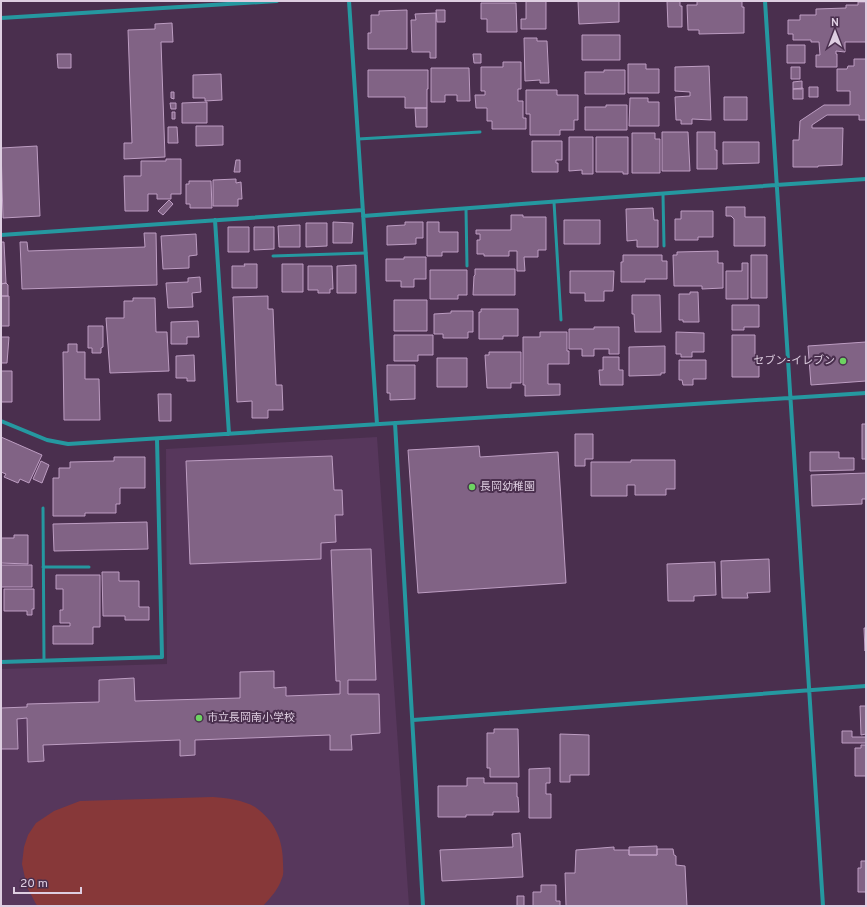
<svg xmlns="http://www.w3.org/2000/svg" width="867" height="907" font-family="Overpass,'Noto Sans JP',sans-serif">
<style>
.built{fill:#57375c}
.green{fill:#873839}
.building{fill:#816385;stroke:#bd9dc2}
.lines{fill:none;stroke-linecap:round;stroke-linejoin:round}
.service{stroke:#2598a0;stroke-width:3}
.minor{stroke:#2598a0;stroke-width:4}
.poi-dot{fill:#6dd362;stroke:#4a2f4e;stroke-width:1.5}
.labels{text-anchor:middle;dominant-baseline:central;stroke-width:4;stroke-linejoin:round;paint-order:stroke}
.poi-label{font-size:11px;fill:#decee1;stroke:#4a2f4e;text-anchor:start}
</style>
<rect width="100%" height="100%" fill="#4a2f4e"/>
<!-- built -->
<path class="built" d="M377 437 409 906H1V669L167 664 166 449Z"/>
<!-- green -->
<path class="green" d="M213 797C227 798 243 800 255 807 275 821 283 840 283 863 283 868 284 874 282 878 278 890 271 897 263 906H38L36 904 27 887 22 864 24 847 28 835 36 823 54 811 80 801Z"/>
<!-- building -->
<path class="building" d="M526 1H546V29H521V19H526Z
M578 1H619V22L579 24Z
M667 1H680V6H682V27H668Z
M697 1H742V7H744V33L699 34V30H688L687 5H697Z
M858 2H866V42H845V52L836 51V54H837V67H816V55H820L819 42H811V40H793V34H788V20H800V15H816V9L846 8V5H858Z
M481 3H516L517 32H487V19H481Z
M407 10V49H368V33H371V15H379V11Z
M436 10H445V22H437Z
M436 13V58H430V52H412L411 20H416L415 14Z
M172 23 173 42H161L165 157 124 159V143H132L128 30 155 29V24Z
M582 35H620V60H582Z
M524 38H537V41H547L549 83H540V80L525 81Z
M787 45H805V63H787Z
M57 54H71V68H58Z
M473 54H481V63H474Z
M854 59H866V120H859V115H827L812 125V128H843L842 165 818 166V167H793V140H799L800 121 824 105H850V91H837V69H847L848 66H854Z
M503 62H521V89H518V101H523V118H526V129H492V121H487V108H476L475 95H485V91H481V67H503Z
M628 64H646V69H659V93H628Z
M709 66 711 120 692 119V124H681V120H676L675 97 690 96V92L675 91V67Z
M791 67H800V79H791Z
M431 68H469L470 101H457V95H445V102H431Z
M368 70H428V89H427V108H405V97H368Z
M604 70H625V94H585V72H604Z
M221 74 222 100 205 101V98H193V75Z
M802 81V89H793V82Z
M809 87H818V97H809Z
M803 88V99H793V89Z
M526 90H557V95H578V120H574V130H560V135H530V114H526Z
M171 92H174V99L171 98Z
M724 97H747V120H724Z
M630 98H648V102H659V126H629Z
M207 102V123H182V103Z
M170 103H176V109H171Z
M606 105H627V130H585V107H606Z
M415 108H427V127H416Z
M172 112H175V119H172Z
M196 126H223V145L196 146Z
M168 127H177L178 143H168Z
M662 132H688L690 171H662Z
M697 132H715V150H717V169H697Z
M632 133H655V139H660V173H632Z
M569 137H593V174H582V170L569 171Z
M596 137H628V174H623V172H596Z
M532 141H562V160H556V163H558V172H532Z
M723 142H759V163L723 164Z
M37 146 40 216 3 218 1 148Z
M166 159H181V194H171V199H157V194H148V211H125L124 176H141V161H166Z
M236 160H240V172H234Z
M236 179V183L241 182 242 199H238V206H213V180Z
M189 181H211L212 208H190V204H186V184H189Z
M169 200 173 204 163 215 158 211Z
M726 207H745V217H765V246H734V219L731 216H726Z
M653 208 654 220H658V247H637V240L627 241 626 209Z
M681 211H713V237H698V240H675V219H681Z
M511 215H523V217H546V250H538V257H524L525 271H517V251H509V256H484V254H477V240H480V234H476V230H511Z
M564 220H600V244H564Z
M333 222 353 223 352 243H333Z
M405 222H423V238H416V244L387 245V226L405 225Z
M427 222H439V232H458V252H442V256H427Z
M306 223H327V246L306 247Z
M300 225V247H279L278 226Z
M228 227H249V252H228Z
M254 227H274V249L254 250Z
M144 233H156L157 285 22 289 20 242H27L28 251 145 247Z
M196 234 197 255 189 256V268L163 269 161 236Z
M1 242H4L6 283 1 284Z
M718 251V263H723V288L702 289V286H674L673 255H677V252Z
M623 255H662V261H667V279H645V282H621V262H623Z
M751 255H767V298H751Z
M404 257H426V279H414V287H401V281H386V259H404Z
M742 263H748V299H726V271H742Z
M244 264H257V288H232V266H245Z
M282 264H303V292H282Z
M356 265V293H337V266Z
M308 266H332L333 289H330V293H318V290H308Z
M475 269H515V295H473L474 276 475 275Z
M430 270H467V295H458V299H430Z
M570 271H614L613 291H604V301H585V293H570Z
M200 277 201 292 192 293 193 307 168 308 166 283 188 282V278Z
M6 283 8 285V296H1V284Z
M690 292H698L699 322H683V320H679V294H690Z
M632 295H660L661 332H635L634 314H632Z
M1 296H9V326H1Z
M268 296V309H273L276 385H282L283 410H268V418H252V401L237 402 233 297Z
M133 298H155L156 332H167L169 371 110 373 106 318H124V301H133Z
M394 300H427V331H394Z
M732 305H759V327H744V330H732Z
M481 309H518V336H503V339H479V312H481Z
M451 311H473V332H468V338H443V334H434V314L451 313Z
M198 321 199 337H187V344H171V322Z
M88 326H103V347L101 348V353H92V348H88Z
M594 327H619V354H609V349H594V356H582V349H569V329H594Z
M540 332H567V351H569V364H548V384H560V395L525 396V385H523V337H540Z
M676 332 704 333V352H692V357H681V354H676Z
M394 335H433V355H418V361H394Z
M732 335H755V363H759V377H732Z
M1 337H9L7 363H1Z
M866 342V381L811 385 808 346Z
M68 344H77V352H85V379H99L100 420H64L63 352H68Z
M665 346V373H661V375L629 376V347Z
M489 352H521V383H511V388H487L485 355H489Z
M194 355 195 381H187V378H176V356Z
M603 357H619V370H623V385H600L599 370H603Z
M437 358H467V387H437Z
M679 360H706V379H693V385H683L682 380H679Z
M387 365H415V399L390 400V393H387Z
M1 371H12V402H1Z
M158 394H171V421H159Z
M862 424H866V459H862Z
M575 434H593V459H585V466H575Z
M1 437 42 455 29 483 20 479 18 483 4 477 6 474 1 472Z
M479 446 480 457 558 452 566 583 418 593 408 450Z
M810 452H839V458H854V470L810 471Z
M332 456 334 490H342L343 515H335L336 542 321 543V559L190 564 186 461Z
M114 457H145V488H120V504H116V513H85V516H53V478H59V468H70V462L114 461Z
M631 460H675V489H666V495H635V485H627V496H591V462H631Z
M41 461 49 465 42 483 33 479Z
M866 473V499H862V504L812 506 811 475Z
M147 522 148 549 54 551 53 524Z
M14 535H28V564L1 563V538H14Z
M371 549 376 680H348V694H379L380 733 351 735 352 750H330V735L195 740V755L180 756V740L43 745 44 761 28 762 27 718 17 719 18 749H1V708L27 707V704L99 702V680L134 678 135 701 240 698V672L274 671V688L286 687V696L340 694V681H336L331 550Z
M769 559 770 592 747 593 748 598H722L721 561Z
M715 562 716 595 694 596V601H668L667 564Z
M1 565H32V587H1Z
M102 572H119V581H139V607H149V620H125V616H103Z
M56 575H100V627H93V644H53V626H70V623H60V610H63V589H56Z
M4 589H34V609H32V615H27V611H4Z
M864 628H866L865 651Z
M860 706H866V734L861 735Z
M494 729H518L519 777H490V768H487V733H494Z
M842 731H852V737H866V743H842Z
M560 734 589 735V775H570V782H560Z
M861 745H866V776H855V748H861Z
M550 768V783H546V794H551V818H529V769Z
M467 778H484V783H517V797H518L519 812H493V815H466V817H438V786H467Z
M520 833 523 877 442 881 440 850 513 847 512 834Z
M657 846V855H629V847Z
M614 847V850H629V855H657V849H673L674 855 676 856V865L685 866 687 906H566L565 873H575L576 850Z
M861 861H866V892H858V868H861Z
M541 885H556V901H560V906H533V892H541Z
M517 896H524V906H517Z"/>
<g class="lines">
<!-- service -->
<path class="service" d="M358 139 480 132
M663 194 664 246
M554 202 561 320
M466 209 467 266
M273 256 366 253
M43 508 44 660
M43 567H89"/>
<!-- minor -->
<path class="minor" d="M349 1 377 424
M765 1 823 906
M1 18 277 1
M363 216 776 185 866 179
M215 220 229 434
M1 235 363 210
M1 421 47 440 68 444 866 393
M395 423 423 906
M1 662 162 657 157 439
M413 720 866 686"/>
</g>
<!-- markers -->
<g class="poi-dot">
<circle cx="843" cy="361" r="4"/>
<circle cx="472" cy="487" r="4"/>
<circle cx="199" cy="718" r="4"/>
</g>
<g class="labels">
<!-- poi labels -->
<g class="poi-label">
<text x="835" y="361" text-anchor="end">セブン-イレブン</text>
<text x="480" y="487">長岡幼稚園</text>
<text x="207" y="718">市立長岡南小学校</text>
</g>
</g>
<!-- border -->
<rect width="867" height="907" fill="none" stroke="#decee1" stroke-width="4"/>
<!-- north arrow -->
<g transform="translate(835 32)" stroke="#4a2f4e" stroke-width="3" paint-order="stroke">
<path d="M0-3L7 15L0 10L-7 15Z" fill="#decee1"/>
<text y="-6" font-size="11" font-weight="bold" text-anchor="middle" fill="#decee1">N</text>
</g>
<!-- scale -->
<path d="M14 887v6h67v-6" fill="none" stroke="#decee1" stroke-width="2"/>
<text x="20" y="887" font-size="12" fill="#decee1" stroke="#4a2f4e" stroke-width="3" paint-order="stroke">20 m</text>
</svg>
